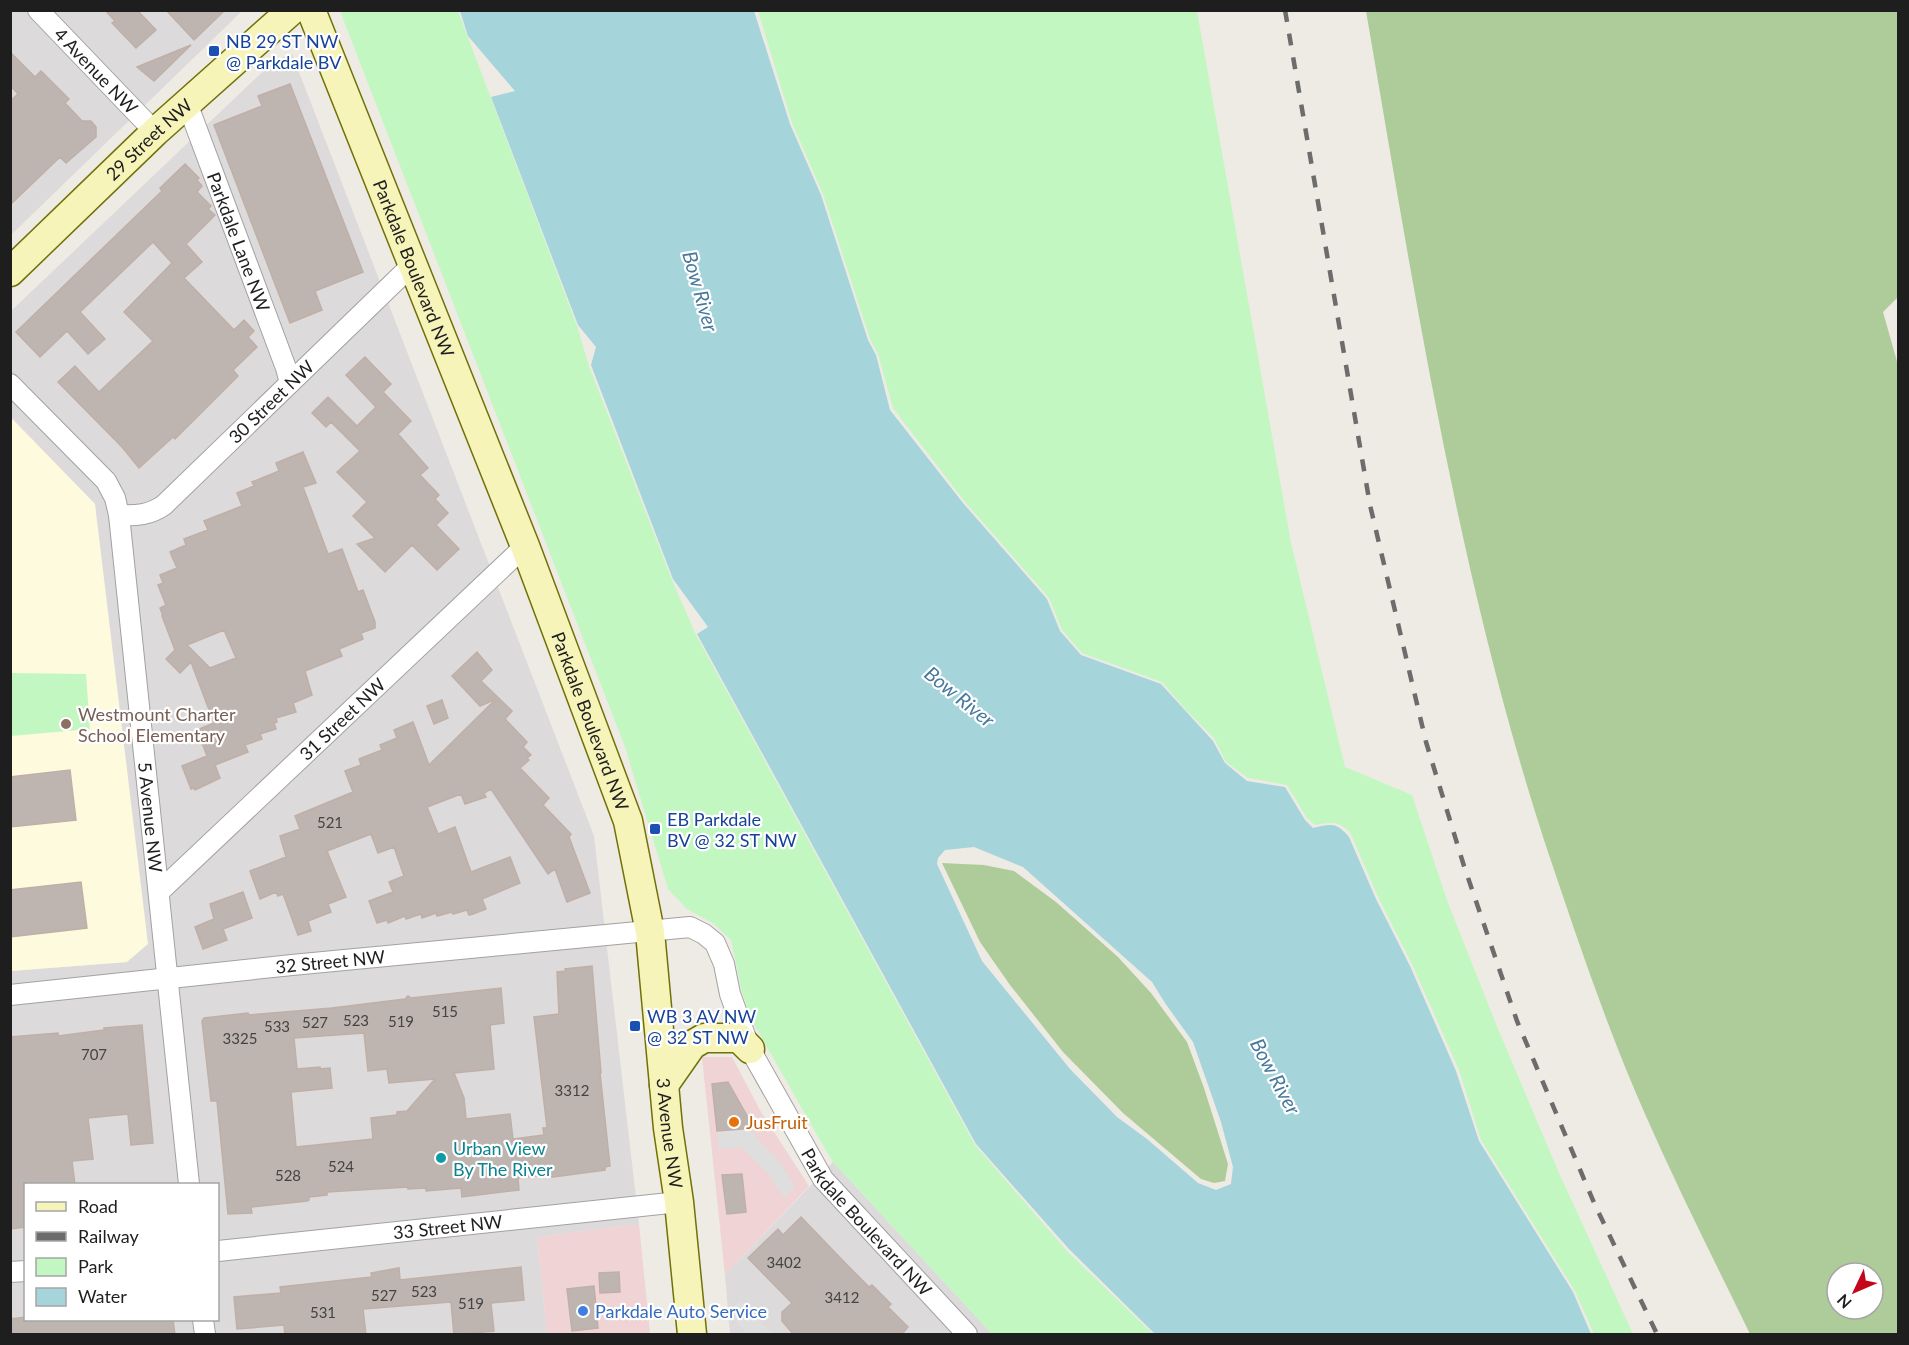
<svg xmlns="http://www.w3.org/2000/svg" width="1909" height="1345" font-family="Lato,sans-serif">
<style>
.residential{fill:#dcdadb;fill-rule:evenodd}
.commercial{fill:#efd3d5}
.education{fill:#fefadd}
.forest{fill:#aecc9a;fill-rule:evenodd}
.park{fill:#c3f7c2}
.parking{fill:#dedede}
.water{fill:#a5d4db;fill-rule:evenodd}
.building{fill:#bfb5b0;stroke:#bfafa7;stroke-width:1.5;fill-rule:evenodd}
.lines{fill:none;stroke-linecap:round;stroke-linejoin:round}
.street-casing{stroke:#a2a2a2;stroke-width:22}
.secondary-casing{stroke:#707108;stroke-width:31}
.street{stroke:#fff;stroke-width:20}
.secondary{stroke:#f7f4b9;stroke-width:28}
.rail{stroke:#6c6c6c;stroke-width:4.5;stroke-dasharray:12 12;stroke-linecap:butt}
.transit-dot{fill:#1a4fb4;stroke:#fff;stroke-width:2}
.education-dot{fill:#8d6e63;stroke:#fff;stroke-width:2}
.food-dot{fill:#e8710a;stroke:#fff;stroke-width:2}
.culture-dot{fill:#0f9aa8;stroke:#fff;stroke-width:2}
.shop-dot{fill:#3f7fe0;stroke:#fff;stroke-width:2}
.labels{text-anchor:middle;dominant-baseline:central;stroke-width:4.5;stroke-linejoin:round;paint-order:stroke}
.number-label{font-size:15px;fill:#464442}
.transit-label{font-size:18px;fill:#164399;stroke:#fff;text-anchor:start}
.street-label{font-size:18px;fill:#1e1e1e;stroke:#fff}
.education-label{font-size:18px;fill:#785e54;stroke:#fff;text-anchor:start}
.food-label{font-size:18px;fill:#c56008;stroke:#fff;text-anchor:start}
.culture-label{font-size:18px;fill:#0d838f;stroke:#fff;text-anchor:start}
.shop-label{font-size:18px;fill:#366cbe;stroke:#fff;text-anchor:start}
.water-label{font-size:20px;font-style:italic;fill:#47799b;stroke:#fff}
</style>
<rect width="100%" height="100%" fill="#eeeae4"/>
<!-- residential -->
<path class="residential" d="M11 11H242L11 235Z
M292 54 594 836 639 1224 537 1237 547 1334H11V971L127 962 95 504 11 417V311L274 61ZM26 1184H218V1320H26Z
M833 1162 992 1334H730L725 1275Z"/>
<!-- commercial -->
<path class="commercial" d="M702 1057H732L761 1112 809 1186 725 1275Z
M639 1224 650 1334H547L537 1237Z"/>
<!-- education -->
<path class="education" d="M10 417 95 504 148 944 127 962 11 971Z"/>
<!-- forest -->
<path class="forest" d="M1366 11H1898V297L1883 312 1898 365V1334H1750C1715 1262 1678 1189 1645 1114 1606 1026 1575 932 1544 840 1457 571 1414 289 1366 11ZM1837 1273H1873V1309H1837Z
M942 863 984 865 1014 871 1056 902 1118 957 1151 993 1187 1042 1204 1088 1228 1164 1225 1181 1214 1183 1201 1179 1123 1113 1063 1052 1010 985 980 942Z"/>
<!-- park -->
<path class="park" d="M340 11H458L577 326 589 366 672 580 696 635 975 1145 1067 1251 1153 1334H992L833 1162 821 1142 751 1019 742 992 731 940 714 924 687 909 668 889 625 747Z
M758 11H1197L1291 543 1345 767 1412 795 1448 903 1498 1029 1559 1173 1633 1334H1594L1575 1291 1481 1140 1459 1070 1412 964 1379 899 1350 832C1339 821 1330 822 1315 825L1307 818 1287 785 1248 778 1226 762 1214 738 1187 711 1162 682 1082 653 1062 630 1049 598 965 502 893 408 878 354 870 339 823 194 792 123Z
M11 673 86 674 90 729 11 736Z"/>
<!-- parking -->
<path class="parking" d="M751 1128 758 1140 781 1163 795 1188 784 1198 769 1175 742 1148H718L717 1131Z
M741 1300 772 1334H747L728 1313Z"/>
<!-- water -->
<path class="water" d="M460 11H754L790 124 821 195 868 340 876 355 890 410 963 503 1047 599 1060 631 1081 655 1161 684 1213 741 1225 763 1247 781 1285 787 1305 820 1313 828C1332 824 1336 822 1349 837L1376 899 1410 966 1456 1071 1479 1141 1573 1292 1591 1334H1155L1069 1249 976 1144 697 634 708 627 673 579 591 365 596 347 578 325 491 97 515 91 468 36ZM974 847 1023 867 1152 982 1165 1003 1193 1042 1221 1122 1233 1167 1231 1184 1216 1190 1198 1183 1147 1139 1117 1117 1070 1069 982 961 937 864 938 858 945 850Z"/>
<!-- building -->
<path class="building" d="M105 10H137L156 30 136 48 112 23 115 21Z
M166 10H225L194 40Z
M191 45 154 81 137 67Z
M10 52 35 77 41 71 69 99 65 103 82 121H91L96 127V137L66 163 60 157 10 205V101L18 94 10 85Z
M290 84 363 272 315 291 322 310 290 323 214 125 262 106 258 96Z
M185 164 199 178 197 180 202 186 197 192 211 206 208 209 215 215 186 244 202 262 184 278 234 330 244 320 254 331 248 337 257 347 233 370 238 376 175 439 173 437 139 468 122 447 58 382 75 366 99 392 153 341 124 312 172 263 153 242 80 312 105 339 88 354 67 331 40 357 16 332 162 191 160 188Z
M365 357 391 384 383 392 411 421 398 434 428 468 420 475 439 495 435 499 448 513 436 525 459 549 437 570 412 545 385 572 357 544 375 538 353 516 367 502 337 472 360 451 331 422 326 427 312 413 328 397 357 426 376 407 346 375Z
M303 452 316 483 303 487 328 554 342 549 358 592 363 590 375 622V628L361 633 363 639 339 649 342 656 305 671 312 695 293 703 296 712 276 718 277 722 274 723 276 729 260 734 262 739 245 745 248 752 215 765 220 778 195 790 194 788 191 789 182 766 207 756 197 730 214 723 191 662 180 673 166 659 175 650 162 616H163L160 608 166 605 158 585 163 583 160 575 177 568 170 552 186 545 184 539 208 530 204 521 242 506 237 493 254 486 252 482 279 471 276 463ZM224 630 236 658 210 668 187 645Z
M477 652 492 670 481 681 512 711 505 719 527 742 523 747 531 755 527 758 529 760 520 768 549 798 543 805 571 834 569 837 590 893 567 902 555 869 548 874 491 789 484 793 486 797 465 804 461 794 427 807 438 834 455 827 471 872 510 857 520 883 482 899 486 909 473 914 469 915 467 910 453 914 452 912 437 916 436 913 422 918 421 914 406 919 405 916 388 923 387 920 377 923 369 901 393 892 389 882 404 876 394 847 378 853 371 834 327 851 346 897 328 904 331 912 308 921 311 931 298 935 283 894 278 896 276 892 260 899 250 871 286 857 280 836 300 829 295 816 353 792 345 771 361 765 359 759 382 750 380 745 397 738 394 730 413 722 429 765 496 699 480 706 452 676Z
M442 700 448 718 434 724 427 706Z
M70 770 76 820 10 827V777Z
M81 882 87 928 10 937V890Z
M243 892 252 918 223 929 227 940 203 949 195 927 214 919 210 904Z
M592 966 601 1073H600L610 1166 605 1167V1170L553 1177 547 1176V1175L518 1178 519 1190 462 1197 461 1188 426 1191V1188L408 1189V1187L327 1192V1195L309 1197V1200L307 1201 251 1207 252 1213 228 1214 217 1101H211L202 1021 204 1018 248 1013 249 1015 332 1008 405 999 408 996 411 998 501 988 504 1023 490 1025 494 1069 454 1073 464 1098 466 1119 510 1114 513 1139 544 1135 543 1128H547L534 1017 559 1014 557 972 566 971 565 969ZM364 1033 368 1071 387 1069 389 1083 435 1079 407 1111 397 1112V1115L371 1118 373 1139 296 1147 291 1092 332 1088 330 1068 320 1069V1067L297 1069 294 1038Z
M142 1025 153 1143 131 1145 128 1114 88 1118 93 1159 72 1161 75 1185H26V1227L10 1229V1037L58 1033V1036L104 1030V1028Z
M728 1082 754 1128 717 1131 712 1084Z
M742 1174 746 1212 727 1214 722 1175Z
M801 1217 849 1267 869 1287 872 1285 891 1304 888 1307 908 1327 901 1335H794L782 1321V1312L792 1303 748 1258 778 1229 783 1235Z
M521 1267 524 1300 491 1303 494 1331 454 1335 451 1302 363 1309 366 1335H285L284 1325 237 1329 234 1297 281 1293 280 1287 372 1277 371 1273 399 1268 400 1280Z
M619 1272 620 1292 600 1293 599 1273Z
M594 1286 598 1328 572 1331 567 1289Z
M26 1317V1320H173L175 1335H10V1319Z"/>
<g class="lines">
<!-- street casing -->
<g class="street-casing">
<g id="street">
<path id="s1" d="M38 10 155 132"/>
<path id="s2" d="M187 103 286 368 290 383"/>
<path id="s3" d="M10 384 106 481 115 498 119 515 189 1184"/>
<path id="s4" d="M119 515C136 516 150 515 164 505L412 265"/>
<path id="s5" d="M159 892 525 546"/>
<path id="s6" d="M10 995 292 965 690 927 704 934 715 943 724 964 730 994 750 1049 823 1179 967 1334"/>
<path id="s7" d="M218 1251 679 1202"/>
<path d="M10 1272 26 1271"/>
<path d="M203 1320 205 1334"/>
</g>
</g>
<!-- secondary casing -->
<g class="secondary-casing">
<g id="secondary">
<path id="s8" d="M311 10 525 546 628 821 650 932 668 1128 679 1202 692 1334"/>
<path id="s9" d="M10 272 155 132 292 10"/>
<path d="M664 1085 692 1045 704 1038H739L750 1049"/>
</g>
</g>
<!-- street -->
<use href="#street" class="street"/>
<!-- secondary -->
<use href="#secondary" class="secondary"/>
<!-- rail -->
<path class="rail" d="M1285 10 1370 505 1426 742 1464 866 1517 1021 1595 1205 1657 1334"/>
</g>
<!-- markers -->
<g class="transit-dot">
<rect x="208" y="45" width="12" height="12" rx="3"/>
<rect x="649" y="823" width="12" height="12" rx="3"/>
<rect x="629" y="1020" width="12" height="12" rx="3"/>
</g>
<circle class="education-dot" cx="66" cy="724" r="6"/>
<circle class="food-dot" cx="734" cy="1122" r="6"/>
<circle class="culture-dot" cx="441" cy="1158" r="6"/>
<circle class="shop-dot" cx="583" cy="1311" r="6"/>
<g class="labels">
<!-- number labels -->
<g class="number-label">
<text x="330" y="822">521</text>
<text x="445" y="1011">515</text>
<text x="356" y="1020">523</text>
<text x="401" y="1021">519</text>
<text x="315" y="1022">527</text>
<text x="277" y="1026">533</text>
<text x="240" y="1038">3325</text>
<text x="94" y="1054">707</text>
<text x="572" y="1090">3312</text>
<text x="341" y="1166">524</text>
<text x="288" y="1175">528</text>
<text x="784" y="1262">3402</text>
<text x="424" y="1291">523</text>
<text x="384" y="1295">527</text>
<text x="842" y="1297">3412</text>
<text x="471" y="1303">519</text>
<text x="323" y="1312">531</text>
</g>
<!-- transit labels -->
<g class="transit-label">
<text x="226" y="41">NB 29 ST NW<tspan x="226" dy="21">@ Parkdale BV</tspan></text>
<text x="667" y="819">EB Parkdale<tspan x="667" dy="21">BV @ 32 ST NW</tspan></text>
<text x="647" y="1016">WB 3 AV NW<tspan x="647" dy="21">@ 32 ST NW</tspan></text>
</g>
<!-- street labels -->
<g class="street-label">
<text stroke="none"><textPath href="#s1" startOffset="84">4 Avenue NW</textPath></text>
<text stroke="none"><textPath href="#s9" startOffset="192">29 Street NW</textPath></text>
<text stroke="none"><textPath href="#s2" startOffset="148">Parkdale Lane NW</textPath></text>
<text stroke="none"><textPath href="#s8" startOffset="278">Parkdale Boulevard NW</textPath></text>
<text stroke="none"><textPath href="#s4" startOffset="196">30 Street NW</textPath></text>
<text stroke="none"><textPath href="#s5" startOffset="252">31 Street NW</textPath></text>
<text stroke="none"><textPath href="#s8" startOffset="764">Parkdale Boulevard NW</textPath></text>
<text stroke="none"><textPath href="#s3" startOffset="477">5 Avenue NW</textPath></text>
<text stroke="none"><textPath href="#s6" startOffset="322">32 Street NW</textPath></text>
<text stroke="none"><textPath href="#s8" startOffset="1186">3 Avenue NW</textPath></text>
<text stroke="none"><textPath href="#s6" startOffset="1035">Parkdale Boulevard NW</textPath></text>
<text stroke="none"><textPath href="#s7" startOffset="231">33 Street NW</textPath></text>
</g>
<!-- education labels -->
<g class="education-label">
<text x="78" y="714">Westmount Charter<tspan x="78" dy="21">School Elementary</tspan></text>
</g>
<!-- food labels -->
<g class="food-label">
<text x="746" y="1122">JusFruit</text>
</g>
<!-- culture labels -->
<g class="culture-label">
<text x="453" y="1148">Urban View<tspan x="453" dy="21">By The River</tspan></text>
</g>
<!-- shop labels -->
<g class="shop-label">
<text x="595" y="1311">Parkdale Auto Service</text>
</g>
<!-- water labels -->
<g class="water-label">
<text transform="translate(701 291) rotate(74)">Bow River</text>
<text transform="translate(960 696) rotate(39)">Bow River</text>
<text transform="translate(1276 1076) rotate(62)">Bow River</text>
</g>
</g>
<!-- border -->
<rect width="1909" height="1345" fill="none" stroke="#1e1e1e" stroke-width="24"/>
<!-- legend -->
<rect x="24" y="1183" width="195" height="138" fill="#ffffff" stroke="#a5a5a5" stroke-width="1.5"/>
<rect x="36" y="1202" width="30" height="9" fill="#f7f4b9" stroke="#a5a5a5" stroke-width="1.5"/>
<text x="78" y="1213" font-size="18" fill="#1e1e1e">Road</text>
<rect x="36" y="1232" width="30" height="9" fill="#6c6c6c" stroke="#a5a5a5" stroke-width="1.5"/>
<text x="78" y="1243" font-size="18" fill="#1e1e1e">Railway</text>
<rect x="36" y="1258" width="30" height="18" fill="#c3f7c2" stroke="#a5a5a5" stroke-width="1.5"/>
<text x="78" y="1273" font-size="18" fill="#1e1e1e">Park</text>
<rect x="36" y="1288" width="30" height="18" fill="#a5d4db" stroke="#a5a5a5" stroke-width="1.5"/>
<text x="78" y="1303" font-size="18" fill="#1e1e1e">Water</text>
<!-- north arrow -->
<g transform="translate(1855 1291) rotate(226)"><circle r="28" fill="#ffffff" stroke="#a5a5a5" stroke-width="1.5"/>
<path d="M0-4.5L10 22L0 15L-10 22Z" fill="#c5061a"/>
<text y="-9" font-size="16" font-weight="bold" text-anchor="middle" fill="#1e1e1e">N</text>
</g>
</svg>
